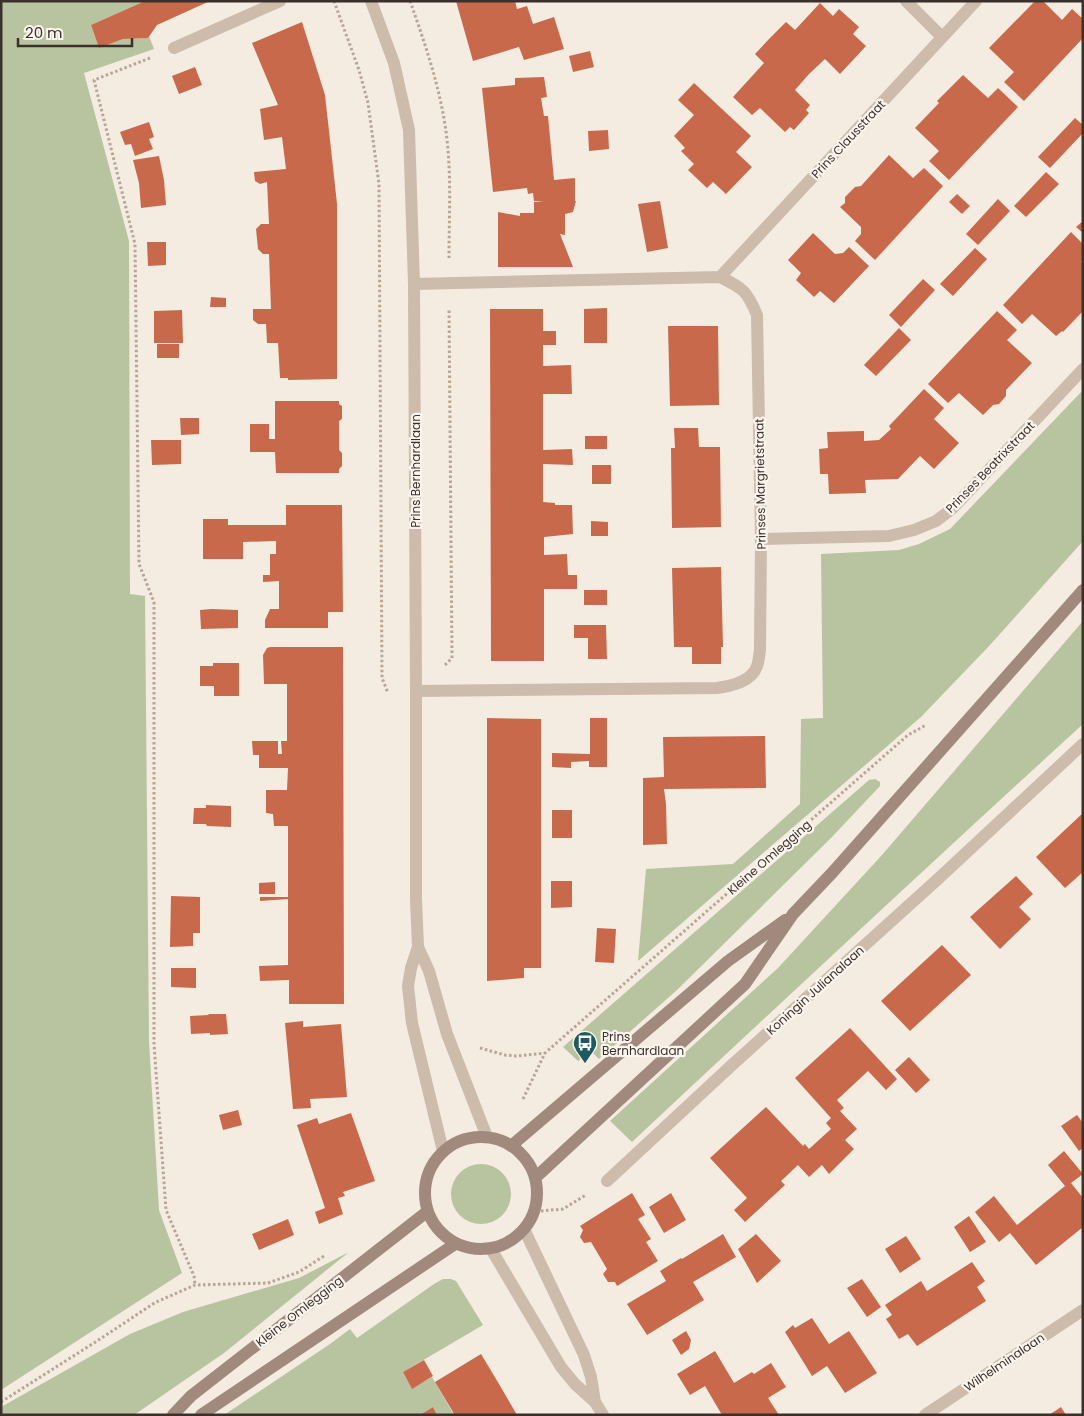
<svg xmlns="http://www.w3.org/2000/svg" width="1084" height="1416" font-family="Poppins,sans-serif">
<style>
.green{fill:#b8c4a0}
.building{fill:#c8694b}
.lines{fill:none;stroke-linecap:round;stroke-linejoin:round}
.path{stroke:#b9a596;stroke-width:3;stroke-dasharray:2.5 2.5;stroke-linecap:butt}
.street{stroke:#cdbbac;stroke-width:12}
.secondary{stroke:#a18a7d;stroke-width:12}
.labels{text-anchor:middle;dominant-baseline:central;stroke-width:4.5;stroke-linejoin:round;paint-order:stroke}
.street-label{font-size:12px;fill:#3b302b;stroke:#fbf5ee}
.poi-label{font-size:12px;fill:#3b302b;stroke:#fbf5ee;text-anchor:start}
</style>
<rect width="100%" height="100%" fill="#f4ebe1"/>
<!-- green -->
<path class="green" d="M1 1H145L91 25 99 48 123 39 148 38 149 36 154 49 84 73 129 241 130 594 145 596 149 1041 159 1210 182 1273 1 1390Z
M1083 390V541L990 645 921 717 638 961 646 869 733 864 800 804 801 719 823 718 821 554 899 550 919 544 950 529Z
M1083 621V724C932 862 782 1002 632 1142L610 1121 778 968 882 855Z
M875 779 880 782V786L831 838 677 990 599 1059 590 1050 578 1061 563 1047 869 780Z
M451 1194a30 30 0 1 1 60 0a30 30 0 1 1-60 0Z
M349 1252 224 1353 134 1415H1V1407L130 1334 183 1312 299 1278Z
M443 1279H451L456 1281 483 1325 403 1372 412 1388 432 1377 454 1415H437L433 1407 420 1415H224L330 1344 350 1329 357 1338 434 1284Z"/>
<!-- building -->
<path class="building" d="M145 1H210L157 25 148 38 123 39 99 48 91 25Z
M456 1H515L517 9 527 6 533 24 554 17 564 49 524 60 519 47 473 61Z
M1035 1H1043L1062 20 1072 9 1083 19V38L1024 101 1004 82 1014 72 989 48Z
M820 3 833 16 839 9 859 27 853 34 866 46 840 74 825 59 809 74 795 90 810 105 806 110 809 113 794 130 790 127 785 132 760 108 752 115 733 97 764 63 755 54 770 38 786 22 795 30Z
M302 22 325 95 333 167 337 204V379L288 380V378H280L278 343H267L266 324H258L253 320V309H271L269 254H263L258 249 256 229 261 224H269L267 182 260 184 255 181 254 172 286 169 282 137 264 140 260 109 278 105 252 43Z
M590 51 594 67 573 72 569 56Z
M195 67 202 85 179 94 172 76Z
M963 75 988 98 998 88 1018 107 949 180 929 161 939 151 915 128 939 103 937 101Z
M544 77 547 97 541 98 544 116H548L554 180 575 178V201H576L573 212 565 214V235L560 234 573 267H498V212L520 216V213H534V202L544 201H534L533 193 528 194 527 188 493 192 482 88 515 85V78Z
M694 83 751 136 736 152 752 167 726 194 713 182 707 188 688 170 694 164 681 151 685 148 674 136 694 115 678 100Z
M1075 118 1083 125V133L1050 168 1038 157Z
M149 122 154 137 149 139 153 149 135 156 131 144 125 145 120 132Z
M608 130 609 149 589 151 588 131Z
M889 155 913 178 924 168 943 186 875 260 855 241 861 234V227L840 207 845 203V197L855 187 861 186Z
M159 156 164 180 166 205 141 208 139 183 133 160Z
M1046 172 1059 184 1026 217 1014 206Z
M957 194 970 206 962 214 949 202Z
M998 199 1010 211 978 245 966 234Z
M660 201 668 248 647 252 638 204Z
M1083 221V233L1076 227Z
M1071 232 1083 244V261L1081 262 1083 264V308L1082 310 1083 311 1063 332 1062 331 1056 336 1032 314 1022 324 1003 305Z
M813 233 835 254 843 253 849 247 869 266 834 303 820 291 814 297 796 280 801 273 788 260Z
M147 242H166V265L148 266Z
M975 248 987 259 953 296 940 284Z
M923 279 935 290 901 327 889 315Z
M211 297 226 298V307H210Z
M607 308V343H584V309Z
M490 309H543V331H556V345H543V366L571 365 572 394H543V450L572 449 573 465 543 464V502L555 503V505H572L573 534 544 537V555L567 554 568 575H577V589H544V661H491Z
M182 310 183 343H154V311Z
M997 311 1017 330 1007 340 1032 363 1006 390V396L999 404 993 405 983 415 959 393 948 403 928 384Z
M668 326H718L719 405 670 406Z
M899 328 911 340 876 376 864 365Z
M157 344H179V358H157Z
M924 389 944 408 934 419 959 443 934 469 920 456 898 479 865 480 866 493 829 494 828 474H820L819 449 828 448 827 432 864 431V441L879 440 891 429 889 426Z
M275 401H339V404L342 406V419L339 421V450L342 453V466L339 469V473H276L275 452H250V424H269V439H275Z
M180 418H199V434L181 435Z
M674 428H698L699 447H720L721 527 672 528 671 448H675Z
M585 436H607V449H585Z
M151 440H181V464L152 465Z
M592 465H611V484H592Z
M286 505H342L343 612H328V628H265V620L270 609H279V581L263 582V575H270V554H276V541L243 542V559H203V519H228V525H286Z
M591 521 608 522V536H591Z
M721 567 723 647H721V664H692V647H674L672 568Z
M584 590H607V605H584Z
M212 609 238 610V628L201 629 200 610Z
M574 625H606L607 659H588V638H574Z
M270 647H343L344 1004H289V980L260 981 259 966 288 965V899L260 901V897H288V826H274L273 814 266 813V790H287L288 768H259V755H253L252 741H278V754H282L281 741H287V684H264L263 655 267 648Z
M213 663H239V696H214V686H200V666H213Z
M487 718 541 719V968H524V978L487 981Z
M590 718H607V767H589V761L571 762V768L552 767V753L590 754Z
M765 736 766 788 664 789 666 804 667 844 643 845V778L664 777 663 737Z
M206 805 231 806V827L207 826 206 824H193L194 808H206Z
M552 810H572V838H552Z
M1083 813V872L1065 888 1036 857Z
M1016 876 1033 894 1019 907 1031 919 1000 949 970 917Z
M551 881H572V907L551 908Z
M275 882V894H259V883Z
M171 896 200 897V933H193V946L170 947Z
M597 928 616 929 614 963 595 962Z
M942 945 971 975 910 1031 881 1001Z
M171 968H196V988L171 987Z
M208 1014H226L228 1034 210 1035V1033L191 1034 190 1016 209 1015Z
M303 1021V1027L341 1024 347 1097 310 1099 311 1108 293 1109 285 1023Z
M850 1028 897 1079 886 1090 868 1071 837 1100 844 1108 840 1111 857 1129 845 1140 854 1149 829 1174 822 1165 809 1177 798 1165 781 1181 785 1185 745 1222 734 1210 747 1198 710 1158 766 1107 803 1146 805 1144 809 1149 831 1129 826 1123 831 1118 795 1078Z
M909 1057 930 1080 916 1093 895 1070Z
M238 1110 242 1125 223 1130 219 1115Z
M351 1113 375 1181 343 1192 345 1196 338 1198 343 1214 319 1224 315 1212 325 1208 297 1125 317 1118 319 1124Z
M1077 1115 1083 1123V1148L1079 1151 1061 1126Z
M1064 1151 1083 1174 1071 1183 1083 1198V1227L1036 1265 1010 1233 999 1242 975 1212 994 1196 1017 1225 1065 1186 1048 1165Z
M632 1193 645 1215 638 1219 651 1239 646 1242 658 1261 617 1286 615 1282H608L603 1274 607 1269 591 1242 584 1243 580 1237 583 1230 580 1226Z
M671 1193 686 1220 664 1233 649 1207Z
M969 1216 986 1242 970 1252 954 1227Z
M288 1219 294 1235 259 1250 252 1234Z
M723 1234 736 1257 693 1282 704 1300 647 1335 627 1304 666 1281 660 1271 681 1258 682 1259Z
M756 1234 781 1261 757 1283 738 1249Z
M906 1236 921 1259 900 1273 885 1249Z
M972 1262 985 1281 977 1287 986 1301 917 1346 908 1334 899 1339 886 1319 892 1315 885 1305 921 1281 927 1291Z
M862 1279 881 1307 867 1317 847 1288Z
M812 1318 829 1344 849 1331 877 1373 845 1393 827 1366 812 1376 785 1332 793 1325 795 1328Z
M686 1331 691 1340 689 1349 681 1355 672 1340Z
M715 1351 734 1383 752 1372 754 1374 771 1363 786 1387 768 1398 779 1415H722L705 1386 690 1395 677 1374Z
M481 1354 499 1384 517 1415H454L453 1412 435 1382Z
M424 1360 433 1376 412 1389 403 1372Z
M433 1407 437 1415H420Z
M1061 1407 1066 1415H1049Z"/>
<g class="lines">
<!-- path -->
<path class="path" d="M334 1 359 70 368 103 379 184 382 678 388 693
M410 1C427 49 444 99 448 150 451 186 449 222 449 258
M150 58 94 80 135 244 139 564 154 602V1044L166 1210 194 1276 195 1285
M445 665 452 658 449 309
M480 1048 505 1055 516 1056 545 1053
M523 1099 545 1053 908 735 926 725
M541 1211 563 1209 586 1195
M1 1402 97 1341 156 1302 195 1285 268 1283 299 1272 324 1256"/>
<!-- street -->
<path class="street" d="M371 1 394 63 409 130 414 284 416 691V899L418 947 411 968 408 986 412 1023 443 1151
M906 1 942 37
M174 48 280 1
M720 277 976 1
M414 284 720 277C743 288 747 291 757 315L761 539 760 650C759 655 759 661 757 666 752 682 731 686 717 688L416 691
M761 539 889 536 914 530 936 521 953 508 1083 369
M418 947 429 971 447 1034 487 1137
M607 1181 732 1065 938 879 1083 744
M524 1229 584 1355 591 1377 595 1402
M491 1249 561 1367 575 1384 595 1402 603 1415
M925 1415 1083 1310"/>
<!-- secondary -->
<path class="secondary" d="M425 1193a56 56 0 1 1 112 0a56 56 0 1 1-112 0Z
M511 1146 728 961 785 920
M535 1178 745 984 793 914 832 873 1083 590
M173 1415 191 1396 428 1211
M201 1415 455 1244"/>
</g>
<!-- icons -->
<defs>
<g id="bus-pin" transform="scale(1.25)"><path d="M0 17L-7.5 6A9.5 9.5 0 1 1 7.5 6Z" fill="#1f5a5e" stroke="#fbf5ee"/><path d="M-5-6H5V4H4V6H2V4H-2V6H-4V4H-5ZM-3.5-4V0h7V-4ZM-3.5 1.2v1.5H-2V1.2ZM2 1.2v1.5H3.5V1.2Z" fill="#fff"/></g>
</defs>
<g fill-rule="evenodd">
<use href="#bus-pin" x="585" y="1043"/>
</g>
<g class="labels">
<!-- street labels -->
<g class="street-label">
<text transform="translate(848 139) rotate(-47)">Prins Clausstraat</text>
<text transform="translate(990 467) rotate(-46)">Prinses Beatrixstraat</text>
<text transform="translate(415 471) rotate(-90)">Prins Bernhardlaan</text>
<text transform="translate(760 484) rotate(-91)">Prinses Margrietstraat</text>
<text transform="translate(769 857) rotate(-41)">Kleine Omlegging</text>
<text transform="translate(815 990) rotate(-42)">Koningin Julianalaan</text>
<text transform="translate(299 1311) rotate(-38)">Kleine Omlegging</text>
<text transform="translate(1004 1362) rotate(-34)">Wilhelminalaan</text>
</g>
<!-- poi labels -->
<g class="poi-label">
<text x="602" y="1036">Prins<tspan x="602" dy="14">Bernhardlaan</tspan></text>
</g>
</g>
<!-- border -->
<rect width="1084" height="1416" fill="none" stroke="#3b302b" stroke-width="5"/>
<!-- scale -->
<path d="M18 38v8h114v-8" fill="none" stroke="#3b302b" stroke-width="2.5"/>
<text x="25" y="38" font-size="15" fill="#3b302b" stroke="#fbf5ee" stroke-width="4" paint-order="stroke">20 m</text>
</svg>
